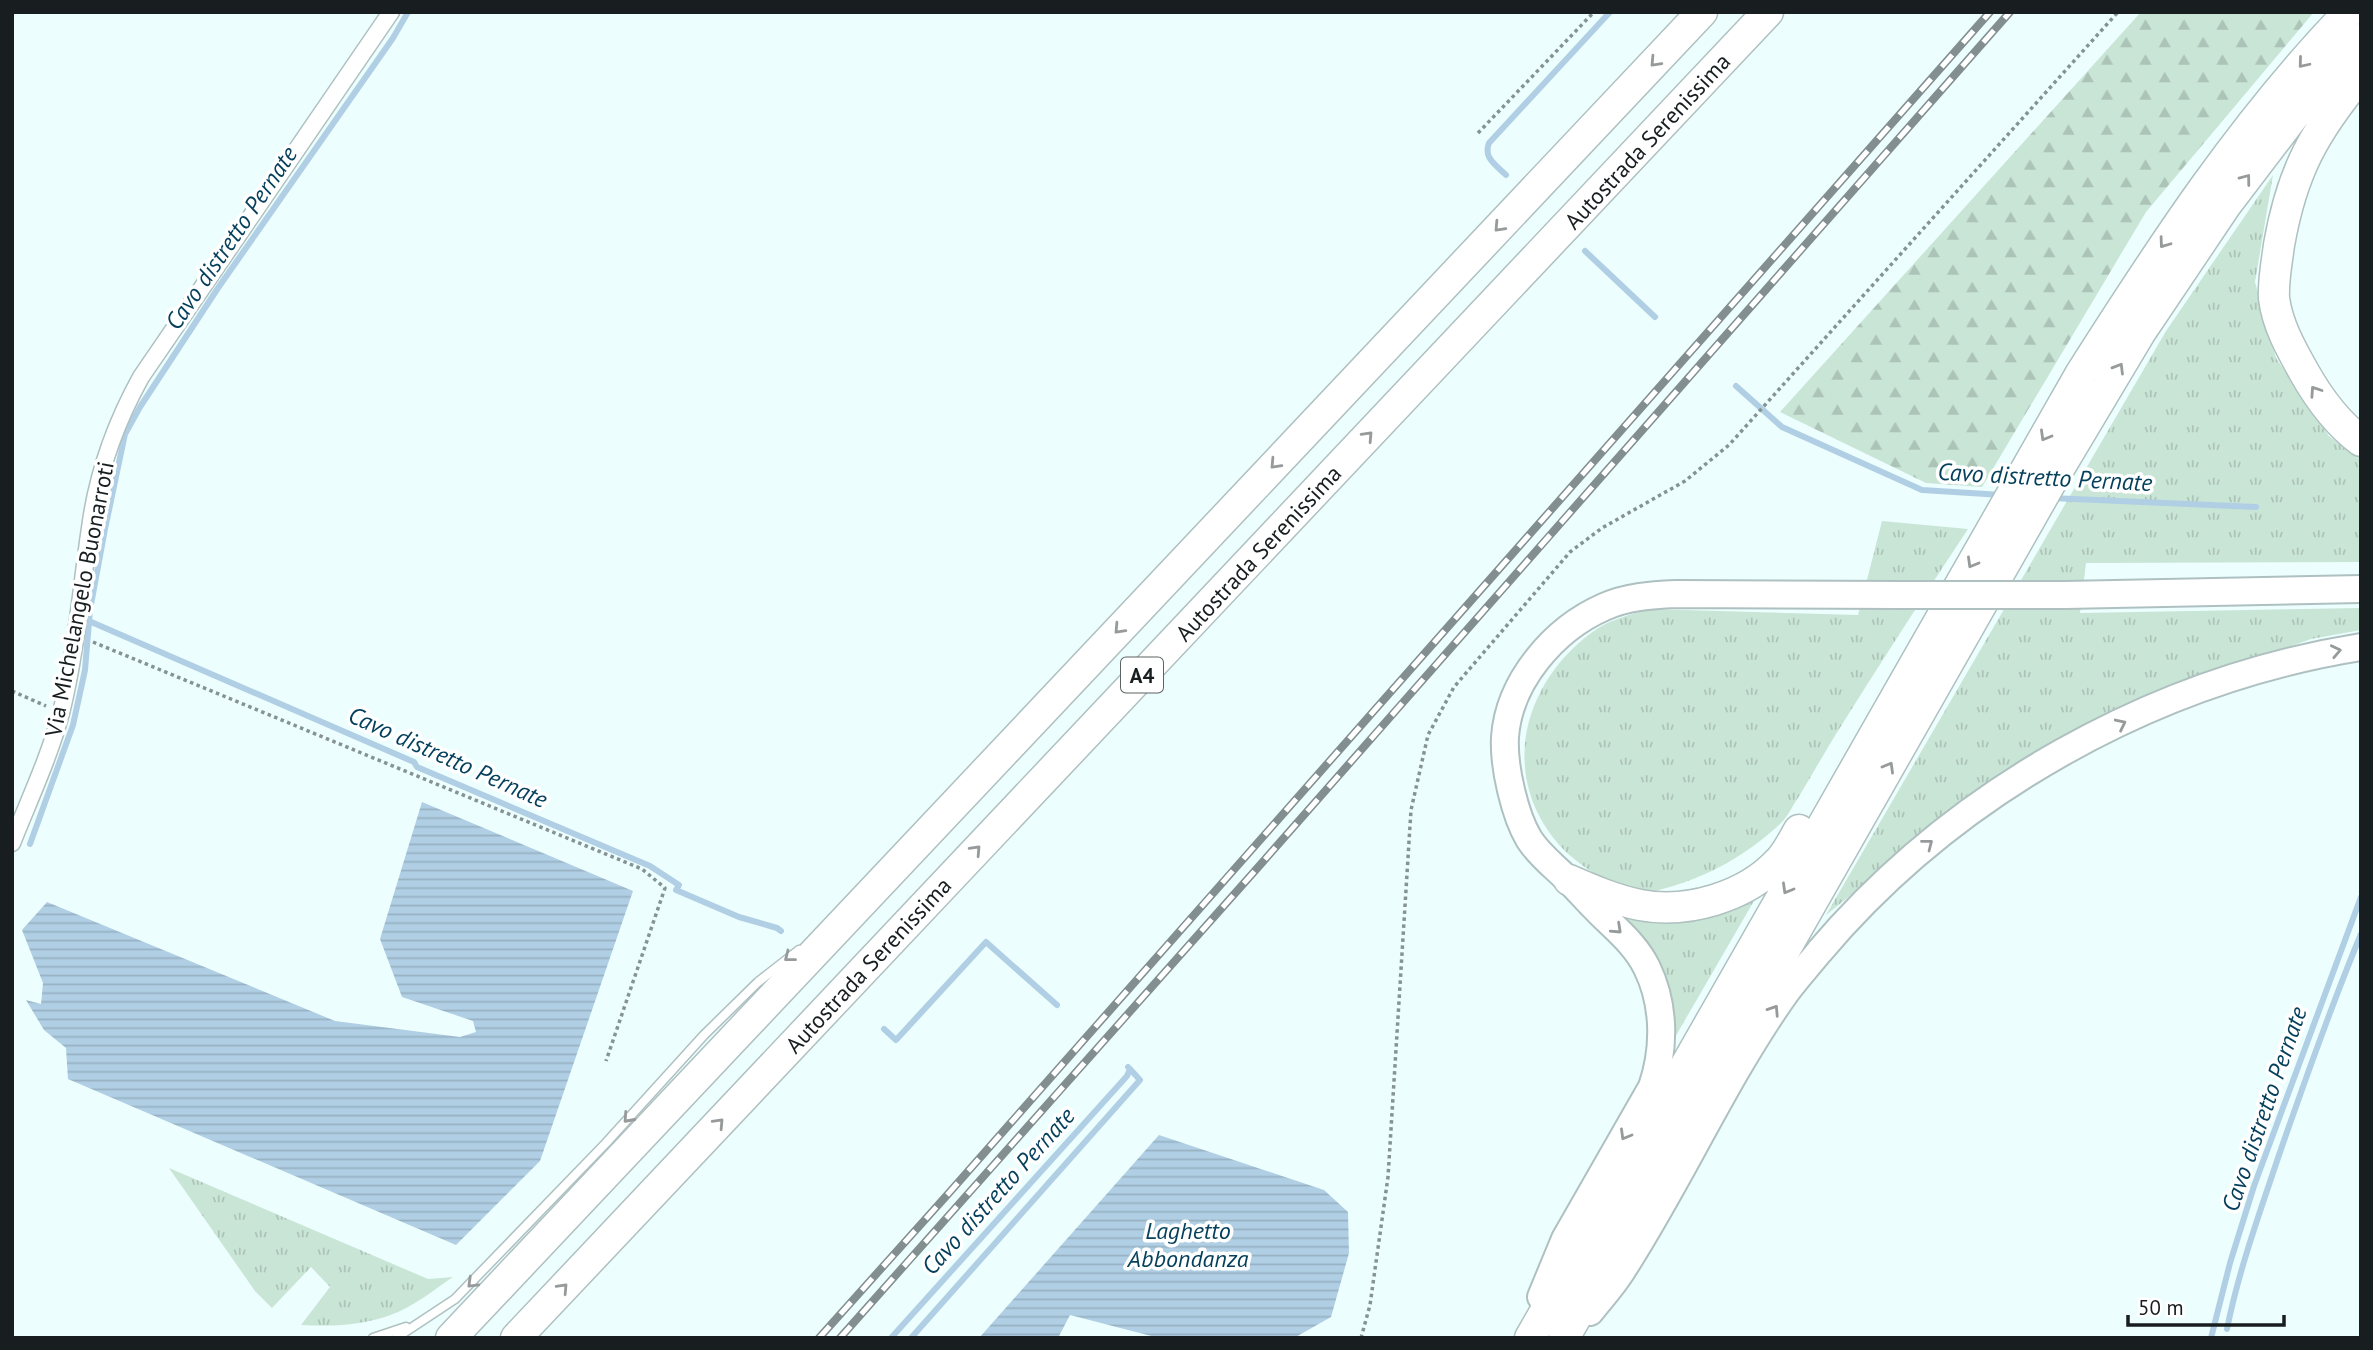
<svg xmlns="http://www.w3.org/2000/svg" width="2373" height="1350" font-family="'PT Sans',sans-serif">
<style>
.grass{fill:url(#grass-tufts)}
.forest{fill:url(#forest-firs)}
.water{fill:url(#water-rules)}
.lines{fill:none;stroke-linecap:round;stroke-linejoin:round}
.stream{stroke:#b0cfe4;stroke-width:6}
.lane-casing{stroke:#afc0c1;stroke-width:11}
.street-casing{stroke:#afc0c1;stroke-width:19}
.primary-casing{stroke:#afc0c1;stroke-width:30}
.highway-casing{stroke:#afc0c1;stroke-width:33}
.path{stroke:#869293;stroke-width:3.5;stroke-dasharray:3.5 3.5;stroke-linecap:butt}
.lane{stroke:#fff;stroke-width:8}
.street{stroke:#fff;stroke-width:16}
.primary{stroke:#fff;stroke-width:26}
.highway{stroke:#fff;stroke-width:30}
.rail-casing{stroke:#828e8f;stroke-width:8}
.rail{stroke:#fff;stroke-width:5;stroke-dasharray:16;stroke-linecap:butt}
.primary-bridge-casing{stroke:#afc0c1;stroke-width:30;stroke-linecap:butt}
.primary-bridge{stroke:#fff;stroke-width:26}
.oneway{stroke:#979a9a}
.labels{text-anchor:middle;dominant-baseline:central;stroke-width:7;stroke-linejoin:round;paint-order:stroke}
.shield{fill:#fff;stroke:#5d6262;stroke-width:2}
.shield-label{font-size:21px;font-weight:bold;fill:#181e1f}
.street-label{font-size:23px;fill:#181e1f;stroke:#fff}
.water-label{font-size:24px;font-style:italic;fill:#043f5c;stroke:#fff}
</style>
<defs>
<pattern id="grass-tufts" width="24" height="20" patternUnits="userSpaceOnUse" patternTransform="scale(1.75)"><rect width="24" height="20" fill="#c9e5d6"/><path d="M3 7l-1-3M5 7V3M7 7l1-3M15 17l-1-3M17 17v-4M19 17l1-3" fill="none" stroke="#acc4b7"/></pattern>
<pattern id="forest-firs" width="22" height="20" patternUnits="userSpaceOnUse" patternTransform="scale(1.75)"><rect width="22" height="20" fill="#c9e5d6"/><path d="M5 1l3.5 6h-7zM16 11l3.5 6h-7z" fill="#acc4b7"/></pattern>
<pattern id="water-rules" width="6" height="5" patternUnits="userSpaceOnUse" patternTransform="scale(1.75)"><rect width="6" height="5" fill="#b0cfe4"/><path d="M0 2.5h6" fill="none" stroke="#97b1c3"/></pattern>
</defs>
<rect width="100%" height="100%" fill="#ecfefe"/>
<!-- grass -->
<path class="grass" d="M2273 175 2255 282 2276 358 2329 436 2361 460V562L2086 563 2080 613 2361 608V630L2311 639 2114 709 2003 773 1826 915 2166 331Z
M1882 521 1968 529C1923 597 1879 665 1836 734 1823 755 1811 777 1798 798 1792 806 1788 817 1780 824 1746 855 1710 876 1666 888 1658 890 1648 894 1640 893 1614 888 1581 867 1563 849 1499 781 1519 687 1591 633 1608 620 1629 615 1649 609L1858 615Z
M1758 894 1674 1039 1645 942 1622 915Z
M169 1168 428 1279 453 1277C438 1287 423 1299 408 1307 376 1325 336 1327 301 1325L330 1287 311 1267 272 1308 255 1291Z"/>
<!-- forest -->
<path class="forest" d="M2141 12H2314L2146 212 1982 487 1926 483 1780 412Z"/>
<!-- water -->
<path class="water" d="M422 802 633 891 540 1161 456 1245 68 1079 66 1048 44 1030 26 1000 41 1004 43 983 22 930 47 902 335 1021 460 1037 476 1032 473 1021 402 997 380 939Z
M1159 1135 1324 1190 1348 1212 1349 1253 1331 1317 1294 1338H1159L1070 1315 1058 1338H979Z"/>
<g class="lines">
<!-- stream -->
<path class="stream" d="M1506 175C1496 165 1483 158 1489 143L1610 12
M1585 251 1655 317
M1736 386 1782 427 1922 490 2002 495
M2051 498 2256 507
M89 621 414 762 417 767 650 866 679 885 676 890 739 917 777 928 781 931
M30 844 73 725 85 670 90 610 105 529 125 434 140 407 218 288 393 38 408 12
M884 1029 896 1040 986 942 1057 1005
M2227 1329C2239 1269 2260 1212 2279 1155 2305 1080 2331 1006 2361 934
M891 1338 1127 1076 1130 1069 1128 1067
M911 1338 1140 1080 1130 1069
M2211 1338 2230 1263 2254 1186 2361 897"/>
<!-- lane casing -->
<g class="lane-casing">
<path id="lane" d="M373 1338 406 1327
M396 1338 455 1299 606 1143 704 1035 758 982 799 950"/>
</g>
<!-- street casing -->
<g class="street-casing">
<path id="street" d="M12 843C29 800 49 758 61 713 76 653 81 589 90 528 97 475 115 424 141 377L391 12"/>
</g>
<!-- primary casing -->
<g class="primary-casing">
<path id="primary" d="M2065 595 2361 589
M1541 1297 1565 1239 1652 1087C1665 1049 1665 1005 1647 968 1635 943 1614 928 1595 908 1585 898 1576 887 1566 878 1553 865 1539 855 1529 839 1520 824 1515 807 1511 790 1507 773 1504 755 1505 737 1509 681 1554 629 1604 607 1626 597 1651 595 1676 594L1901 595
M1590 1312C1601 1298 1614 1284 1623 1269 1680 1181 1722 1084 1782 998 1793 982 1807 967 1819 952 1954 792 2154 680 2361 647"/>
</g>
<!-- highway casing -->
<g class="highway-casing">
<path id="highway" d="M2361 75C2314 132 2292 171 2279 245 2277 261 2273 281 2274 298 2277 324 2291 349 2304 372 2318 397 2337 423 2361 441
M1569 880C1592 890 1615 900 1640 905 1687 914 1746 897 1779 861 1787 853 1793 840 1799 830
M451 1338 1702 12
M516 1338 1768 12
M1530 1338 2081 373C2161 247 2244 120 2349 12
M1564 1338 2054 477 2140 333 2226 205 2293 117 2361 39"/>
</g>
<!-- path -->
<path class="path" d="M1478 133 1594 12
M93 642 642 869 665 888 606 1061
M12 691 46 706
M1361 1338 1370 1305 1388 1177 1411 810 1428 735 1454 687 1570 552 1602 528 1685 481 1729 445 2118 12"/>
<!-- lane -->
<use href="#lane" class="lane"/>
<!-- street -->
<use href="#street" class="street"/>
<!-- primary -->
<use href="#primary" class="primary"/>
<!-- highway -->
<use href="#highway" class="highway"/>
<!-- rail casing -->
<g class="rail-casing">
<path id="rail" d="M819 1338 948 1194 1990 12
M840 1338 1253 873 2010 12"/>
</g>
<!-- rail -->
<use href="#rail" class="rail"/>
<!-- primary-bridge casing -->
<g class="primary-bridge-casing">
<path id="primary-bridge" d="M1901 595H2065"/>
</g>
<!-- primary-bridge -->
<use href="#primary-bridge" class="primary-bridge"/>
</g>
<!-- one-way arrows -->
<defs><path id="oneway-chevron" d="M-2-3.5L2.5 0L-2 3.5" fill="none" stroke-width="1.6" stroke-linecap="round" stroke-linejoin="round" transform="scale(1.75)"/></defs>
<g class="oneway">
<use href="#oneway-chevron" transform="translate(1655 62) rotate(133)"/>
<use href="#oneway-chevron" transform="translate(2303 63) rotate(130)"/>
<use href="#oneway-chevron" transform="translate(2246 179) rotate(-53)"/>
<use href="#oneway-chevron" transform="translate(1499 227) rotate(133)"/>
<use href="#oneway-chevron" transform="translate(2164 243) rotate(126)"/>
<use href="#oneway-chevron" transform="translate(2119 368) rotate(-59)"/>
<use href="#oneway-chevron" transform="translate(2315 391) rotate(-124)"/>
<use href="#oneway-chevron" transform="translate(1368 436) rotate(-47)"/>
<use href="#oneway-chevron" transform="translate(2045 436) rotate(120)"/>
<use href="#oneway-chevron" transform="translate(1275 464) rotate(133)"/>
<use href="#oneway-chevron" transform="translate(1972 563) rotate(120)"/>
<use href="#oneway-chevron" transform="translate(1119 629) rotate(133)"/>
<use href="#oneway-chevron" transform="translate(2336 651) rotate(-12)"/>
<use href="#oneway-chevron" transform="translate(2121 724) rotate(-26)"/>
<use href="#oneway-chevron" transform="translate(1889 767) rotate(-60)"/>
<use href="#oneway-chevron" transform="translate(1928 844) rotate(-38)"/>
<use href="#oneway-chevron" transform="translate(976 850) rotate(-47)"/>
<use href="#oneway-chevron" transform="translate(1787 889) rotate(120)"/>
<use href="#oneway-chevron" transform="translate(1617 929) rotate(43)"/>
<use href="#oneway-chevron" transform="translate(789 957) rotate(142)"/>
<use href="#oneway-chevron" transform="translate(1774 1010) rotate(-57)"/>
<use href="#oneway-chevron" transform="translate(628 1118) rotate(132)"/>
<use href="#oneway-chevron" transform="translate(719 1123) rotate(-47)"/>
<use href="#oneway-chevron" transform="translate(1625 1135) rotate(120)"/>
<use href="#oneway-chevron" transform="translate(472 1283) rotate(136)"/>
<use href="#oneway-chevron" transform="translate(563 1288) rotate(-47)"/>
</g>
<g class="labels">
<!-- shield labels -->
<rect class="shield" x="1121" y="657.5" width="42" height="35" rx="5"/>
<g class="shield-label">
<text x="1142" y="675">A4</text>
</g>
<!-- street labels -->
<g class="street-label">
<text transform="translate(1647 141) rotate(-47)">Autostrada Serenissima</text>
<text transform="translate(1258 553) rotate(-47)">Autostrada Serenissima</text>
<text transform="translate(79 599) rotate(-79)">Via Michelangelo Buonarroti</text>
<text transform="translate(868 965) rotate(-47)">Autostrada Serenissima</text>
</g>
<!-- water labels -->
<g class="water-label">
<text transform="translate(231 238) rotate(-56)">Cavo distretto Pernate</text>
<text transform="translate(2045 477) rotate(3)">Cavo distretto Pernate</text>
<text transform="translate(448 757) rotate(24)">Cavo distretto Pernate</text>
<text transform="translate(2264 1109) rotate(-71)">Cavo distretto Pernate</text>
<text transform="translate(998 1191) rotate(-48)">Cavo distretto Pernate</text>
<text x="1188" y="1230">Laghetto<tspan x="1188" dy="28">Abbondanza</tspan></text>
</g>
</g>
<!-- border -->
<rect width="2373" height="1350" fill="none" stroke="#181e1f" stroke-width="28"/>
<!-- scale -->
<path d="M2128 1315v10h156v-10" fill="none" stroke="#181e1f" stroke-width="3.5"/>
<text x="2138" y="1315" font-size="21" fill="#181e1f" stroke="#ffffff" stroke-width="5" paint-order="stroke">50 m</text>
</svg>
